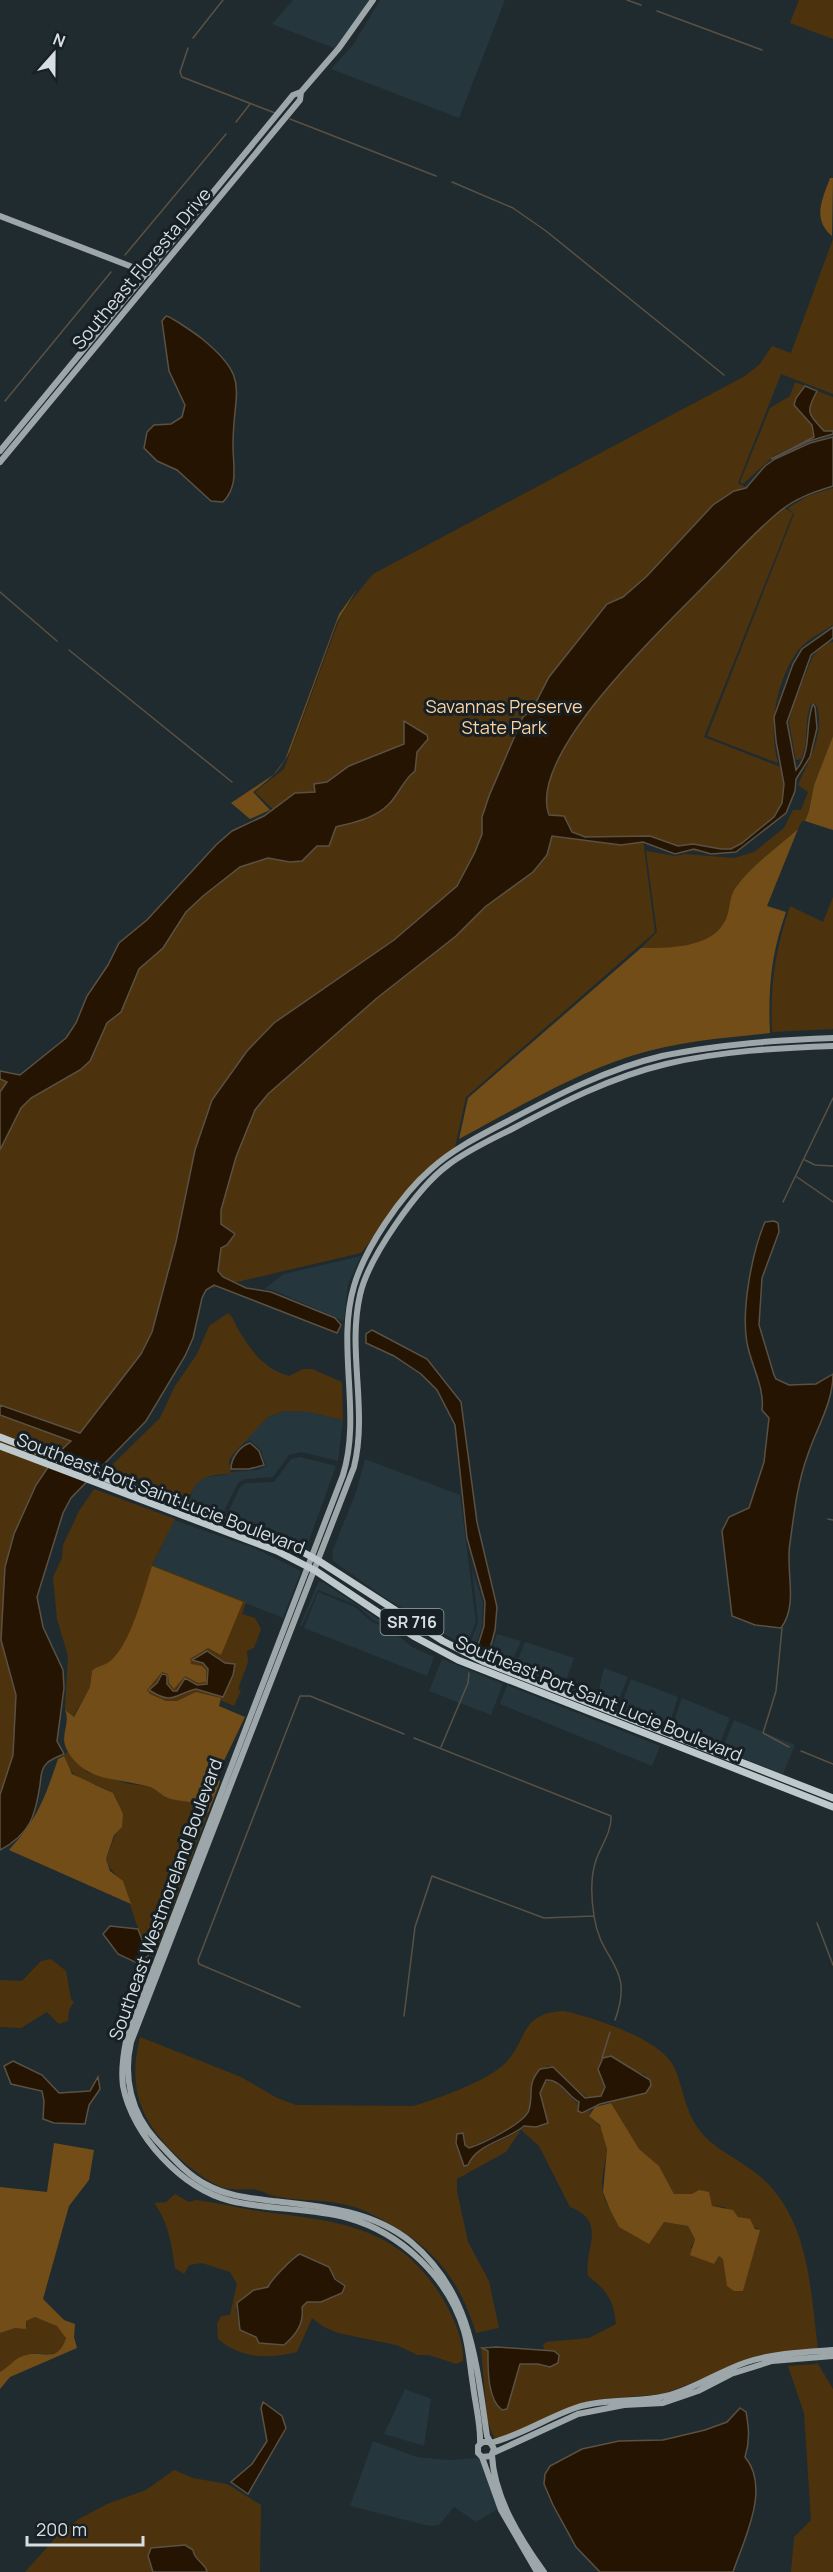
<svg xmlns="http://www.w3.org/2000/svg" width="833" height="2572" font-family="Manrope,sans-serif">
<style>
.built{fill:#25363d}
.green{fill:#4d330d;fill-rule:evenodd}
.forest{fill:#734d17}
.water{fill:#241401;stroke:#5a5144;stroke-width:1.5}
.lines{fill:none;stroke-linecap:round;stroke-linejoin:round}
.stream{stroke:#5a5144;stroke-width:1.5}
.secondary{stroke:#9da6a9;stroke-width:6}
.primary{stroke:#bdc9cd;stroke-width:7}
.labels{text-anchor:middle;dominant-baseline:central;stroke-width:6;stroke-linejoin:round;paint-order:stroke}
.shield{fill:#172125;stroke:#9da5a9;stroke-width:1.5}
.shield-label{font-size:16px;font-weight:bold;fill:#d7dee1}
.street-label{font-size:18px;fill:#d7dee1;stroke:#172125}
.park-label{font-size:18px;fill:#fdd29f;stroke:#172125}
</style>
<rect width="100%" height="100%" fill="#202b2f"/>
<!-- built -->
<path class="built" d="M293 0H369L336 49 272 24Z
M380 0H505L459 118 331 69 353 45Z
M361 1256 348 1284 344 1321 273 1290 264 1289 284 1274Z
M284 1411 309 1412 343 1420 338 1461 301 1452 289 1455 273 1477 245 1479 238 1483 223 1513 189 1502 195 1483 201 1478 230 1474V1472L258 1470 266 1466 261 1450 250 1440 242 1444 232 1456 233 1454 238 1447 268 1417Z
M300 1457 336 1466 307 1546 227 1514 240 1487 246 1483 274 1482 291 1459Z
M365 1459 460 1495 476 1622 466 1647 384 1597 333 1561 332 1552 356 1492Z
M174 1520 254 1548 301 1571 283 1618 152 1566Z
M472 1569 483 1603 482 1626 474 1651 468 1649 478 1622Z
M319 1581 324 1583 390 1627 373 1620 356 1605 318 1590 302 1626 300 1625Z
M318 1592 355 1607 372 1622 390 1629 412 1647 434 1657 427 1676 304 1628Z
M497 1634 521 1641 510 1666 489 1658Z
M525 1642 574 1658 563 1689 514 1668Z
M442 1659 503 1684 491 1715 429 1691Z
M604 1668 628 1677 615 1710 566 1690 569 1683 598 1693Z
M631 1679 678 1697 668 1729 619 1711Z
M507 1685 660 1746 652 1766 500 1704Z
M682 1698 730 1718 718 1748 671 1730Z
M734 1720 795 1745 783 1774 722 1750Z
M405 2389 431 2399 424 2446 384 2434Z
M373 2441 417 2457 448 2460 479 2458 498 2509 476 2522 454 2507 439 2525 429 2526 350 2506Z"/>
<!-- green -->
<path class="green" d="M799 0H833V39L790 23Z
M833 239V394L781 374 738 483 793 513 704 737 788 770 781 813C767 824 740 850 722 852 699 855 665 845 643 840L655 932 466 1097 455 1147 430 1167 361 1253 190 1293 24 1567 35 1704 0 1818V1077L17 1086 61 1065 101 998 281 817 255 792 284 769 338 623 347 606 373 574 745 376 760 364 772 346 791 353Z
M795 382 805 386 796 398C798 414 817 423 814 437L775 455 743 484 740 482 770 408 790 396Z
M817 391 833 397V431H824C808 413 805 413 817 391Z
M833 488V625C822 632 808 639 799 649 776 680 768 727 778 763L707 736 794 514 788 508 808 496Z
M833 642V736L814 785 809 811 805 821H802L798 829C777 848 750 866 734 890 729 899 730 911 725 921 711 950 667 948 641 948L657 932 646 851 675 856 685 854 734 858 754 852 784 828 793 810H801L808 792 798 785C809 760 825 734 817 706L812 702C803 718 810 741 801 759L796 760 789 722 794 703 813 656 826 643Z
M833 897V1029L772 1032C770 985 775 951 790 906L823 922Z
M228 1313C234 1318 234 1322 238 1329 251 1350 263 1369 289 1376L303 1369H312L342 1382 343 1420 309 1412 284 1411 268 1417 233 1454 229 1461 231 1474C208 1474 193 1478 189 1502L107 1474 113 1464 160 1418 175 1386 197 1354 209 1326Z
M94 1489 175 1519 152 1565 246 1602 242 1614 255 1618 261 1629 254 1648 247 1651 248 1662 238 1689 241 1690 234 1706 220 1700 180 1712 92 1671 90 1687 73 1717 65 1710 68 1656 57 1619 53 1577 62 1558 63 1545 79 1511Z
M68 1751 87 1772 129 1784 149 1786 167 1798 191 1802 208 1813 156 1953C141 1948 131 1906 126 1890 122 1877 110 1873 106 1859L123 1814C120 1808 117 1797 112 1793 92 1778 73 1786 64 1756Z
M51 1959 66 1971 71 1999 74 2002 69 2010 68 2021 59 2024 47 2012 21 2028 0 2027V1980L22 1981 41 1961Z
M564 2011C594 2018 663 2039 675 2069 684 2091 685 2112 701 2132 717 2152 744 2161 763 2179 810 2223 810 2289 818 2349L771 2353 663 2394 593 2400 495 2440 487 2420 481 2347 488 2351C489 2368 486 2399 502 2410L507 2409 519 2364H538L550 2367 543 2345 546 2342 589 2338 616 2324C614 2301 607 2290 588 2276 584 2247 608 2222 570 2207L539 2146 521 2130 506 2152 457 2179V2191L468 2242 489 2281 499 2328 476 2333C460 2282 438 2252 392 2225 376 2216 360 2207 342 2204 320 2199 296 2201 274 2196 268 2195 263 2191 257 2190 247 2188 236 2191 225 2188 212 2185 198 2173 187 2165 144 2128 126 2093 140 2037L241 2077 277 2098 296 2105 413 2106C435 2100 486 2081 502 2066 529 2043 517 2013 564 2011ZM547 2066 553 2067 572 2086 590 2099 601 2097C607 2085 602 2079 598 2069L633 2070 646 2075V2093L615 2100 611 2103 639 2150 659 2166 674 2194H692L709 2199 712 2206 724 2207 759 2230 743 2290 727 2286 724 2259 719 2256 714 2264 704 2260 691 2247 695 2239 688 2226 664 2222 657 2230 619 2227C614 2217 606 2205 603 2193 597 2164 623 2142 589 2116L591 2110 586 2112 554 2081 543 2082 540 2093 546 2113 518 2132 479 2151 464 2166 455 2140 465 2137V2145L469 2148 506 2130 526 2115Z
M175 2194 189 2202 196 2200C221 2203 246 2210 272 2213 346 2222 403 2230 444 2301 454 2318 464 2341 463 2361L456 2364 429 2355H418L396 2345 338 2333 324 2327 312 2318 297 2352C269 2359 241 2359 218 2339L217 2324 221 2316 230 2315 237 2284 230 2272 202 2263 189 2265 184 2274 175 2268C172 2246 168 2221 154 2203L166 2202ZM300 2254 322 2265 345 2286 342 2293 321 2302H307L302 2306C304 2323 298 2335 284 2345L261 2343 256 2337 240 2330 236 2308 254 2290 268 2287 293 2257Z
M35 2317C48 2319 61 2325 66 2338L62 2350C49 2358 41 2351 29 2354 17 2357 11 2366 0 2372V2333L15 2328 27 2327 26 2321Z
M818 2364 833 2389V2572H791L794 2537 811 2520 804 2413 788 2366Z
M174 2470 193 2478 227 2484 261 2505 260 2572H25L59 2534 79 2519 107 2504 146 2490Z"/>
<!-- forest -->
<path class="forest" d="M830 178H833L832 236C812 219 822 200 830 178Z
M357 589 337 622 290 751C281 770 270 779 253 792L270 810 250 819 231 803 273 775 285 760 339 614Z
M833 736V830L805 821 809 811 814 785Z
M798 829 767 906 786 912C771 954 768 989 770 1033 723 1038 677 1041 631 1056 571 1075 514 1110 459 1139L468 1098 641 948C667 948 711 949 725 921 730 911 729 899 734 890 750 866 777 848 798 829Z
M152 1566 243 1602 221 1655 208 1648 190 1659 191 1664 202 1666 206 1670V1682L198 1683 185 1676 174 1689 169 1683 168 1674 162 1672 147 1690 150 1694 166 1701H177L196 1692 221 1698 219 1706 245 1717 220 1769 218 1777 220 1782 208 1813C201 1801 183 1802 171 1799 162 1797 156 1788 147 1786 116 1778 85 1782 67 1750 59 1736 71 1723 65 1710L74 1717 90 1687 92 1671C97 1666 103 1666 109 1662 130 1647 144 1591 152 1566Z
M64 1756 72 1774 113 1793 119 1805 123 1814 122 1827 114 1835 106 1859 110 1871 123 1881 131 1904 9 1850C38 1818 44 1800 58 1759Z
M611 2103 639 2149 659 2166 674 2194H692L699 2190 709 2192 712 2206 733 2210 738 2217 750 2219 755 2229 760 2230 743 2291H734L727 2286 723 2259 719 2256 714 2264 690 2255 695 2239 688 2226 664 2222 649 2244 619 2227 610 2210 603 2192 607 2149 600 2125 589 2116 595 2107Z
M54 2143 94 2150 89 2180 69 2206 43 2299 64 2320 75 2324 74 2337 77 2348 10 2377 0 2389V2372C9 2367 14 2359 23 2356 42 2348 57 2366 66 2338L57 2326 35 2317 26 2321V2329L15 2328 0 2333V2187L47 2192Z"/>
<!-- water -->
<path class="water" d="M166 316C170 316 196 334 201 338 252 379 233 389 233 445 233 467 239 485 223 502L211 501 177 470 157 461 144 448 147 432 154 425 171 424 182 417 185 405 169 371 162 321Z
M805 386 817 391C805 413 808 413 824 431H833V434L809 441 771 459 814 437 812 425 794 405 796 398Z
M833 437V486C814 492 796 498 780 511 753 533 730 560 705 585 666 625 526 755 549 815L564 816 572 832 585 837 650 836 678 846 693 844 721 849H731L742 843 774 817 782 803 784 784 776 741 774 717 793 664 802 649 833 627V638L811 655 787 722 796 770C813 751 804 726 813 704L815 707 817 728 810 757 796 779 795 791 786 813 736 852 711 854 694 849 675 854 643 842 621 845 552 836 547 855 533 872 485 907 456 936 377 998 268 1094 255 1110 236 1157 221 1210V1224L235 1234 227 1245 221 1248 218 1271 223 1277 246 1288 271 1292 335 1318 341 1325 337 1333 214 1285 206 1290 202 1298 193 1338 185 1356 146 1421 71 1498 63 1513 37 1597 43 1627 63 1670 64 1688 57 1741 64 1754C59 1756 51 1759 47 1763 41 1768 41 1777 40 1785 35 1817 30 1834 0 1850V1795L13 1755 16 1695 1 1640 5 1567 14 1534 36 1485 57 1454 71 1441 0 1415V1405L80 1433 141 1354 152 1332 176 1242 195 1150 212 1100 247 1051 274 1023 394 940 457 886 475 852 482 834V817L489 796 523 717 532 710 549 677 607 604 623 597 647 576 713 505 734 491 746 488 765 466 775 459 810 443Z
M404 721 427 735 428 739 417 752 415 771C403 780 399 794 389 804 374 819 355 822 336 827L329 846H317L302 861 290 862 268 858 240 867 203 896 186 912 163 948 139 969 121 1012 107 1023 90 1061 80 1070 31 1098 21 1108 0 1150V1092L7 1082 0 1079V1071L20 1075 66 1038 76 1023 87 996 108 965 119 943 147 920 216 845 232 831 264 816 295 793 315 792 314 784 327 782 349 766 404 744Z
M774 1221 778 1223 779 1232 762 1278 759 1325 774 1375 776 1379 789 1385 816 1384 833 1374C833 1403 816 1429 807 1457 797 1485 794 1514 790 1543 785 1571 799 1604 781 1628L755 1625 732 1616 722 1531 729 1517 749 1508 764 1462 769 1418 762 1410C765 1388 751 1365 747 1343 741 1310 752 1252 765 1222Z
M372 1330 427 1359 461 1402 477 1522 497 1607 495 1630 488 1656 476 1652 484 1626 485 1602 467 1538 455 1425 437 1390 421 1374 394 1356 366 1343V1334Z
M250 1443 259 1451 264 1465 249 1469H231C231 1458 240 1446 250 1443Z
M207 1651 225 1663 235 1664 233 1675 223 1697 196 1689C174 1694 174 1706 149 1690L157 1683 162 1674 167 1675V1684L173 1691H177L185 1678 197 1685 207 1684 208 1669 203 1663 192 1660Z
M110 1926 138 1929 144 1945 149 1949 148 1956 137 1963 118 1954 103 1934Z
M611 2056 650 2080 651 2085 646 2093 600 2104 582 2113 578 2111 579 2102C567 2096 561 2079 546 2080L540 2093 548 2123 536 2127 524 2126C508 2140 476 2144 468 2165L464 2166 456 2143 457 2134 463 2133 465 2145 469 2148C482 2144 525 2123 529 2110 534 2092 526 2086 540 2069L553 2067 585 2098 601 2096 605 2087 598 2069 603 2058Z
M13 2061 42 2075 59 2093 90 2091 98 2077 100 2089 89 2105 85 2124 54 2123 43 2119 44 2101 42 2091 11 2084 4 2066Z
M300 2254 329 2267 335 2279 345 2286 342 2293 321 2302H307L302 2307C304 2323 297 2334 284 2345L259 2343 256 2337 240 2330 237 2303 254 2290 268 2287C271 2280 293 2257 300 2254Z
M497 2347 554 2351 559 2355 558 2363 550 2367 538 2364H520L507 2409 502 2410C487 2399 488 2368 488 2351L482 2348Z
M263 2402 282 2416 286 2428 248 2494 231 2482 252 2464 267 2441 261 2408Z
M740 2408 746 2412C749 2428 750 2441 745 2457 771 2488 744 2539 733 2572H600L576 2547 553 2505 544 2484 545 2474 550 2466 582 2449 619 2441 663 2440 705 2430 727 2422Z
M185 2545 193 2550C194 2561 206 2563 207 2572H153L148 2556 151 2548Z"/>
<g class="lines">
<!-- stream -->
<path class="stream" d="M627 0 641 5
M657 11 762 50
M193 38 223 0
M188 48 180 72 182 77 275 113
M290 119 436 176
M236 122 250 104
M452 182 513 208 546 231 724 375
M125 255 226 134
M5 401 111 272
M0 592 57 641
M69 650 232 782
M805 1160 815 1165 833 1166
M797 1177 833 1202
M783 1202 833 1098
M828 1519 833 1520
M782 1628 776 1691 763 1733 789 1747
M414 1738 611 1816C612 1831 601 1846 596 1860 590 1878 591 1897 594 1916 601 1964 635 1965 615 2020
M441 1747 468 1683 469 1673
M801 1751 833 1764
M817 1923 833 1965
M300 2007 199 1964 198 1960 300 1696H310L404 1734
M404 2016 415 1927 432 1876 544 1918 594 1916
M602 2058 610 2032"/>
<!-- secondary -->
<path class="secondary" d="M0 216 148 273
M0 451 293 95 301 92 339 48 373 0
M0 462 300 100 301 92
M489 2442H483L478 2446V2453L482 2457 491 2456 494 2449 487 2436C476 2362 472 2293 411 2242 372 2210 320 2206 273 2201 250 2198 227 2196 207 2185 187 2175 171 2156 156 2140 131 2113 123 2077 131 2042L354 1467C368 1410 347 1351 360 1295 368 1258 418 1187 448 1165 468 1150 490 1140 512 1129 561 1103 611 1077 666 1064 721 1051 777 1048 833 1046
M490 2443C520 2436 546 2418 575 2408 605 2398 636 2403 666 2396 695 2389 719 2371 747 2362 775 2353 804 2352 833 2350
M480 2444C481 2424 475 2404 473 2385 470 2367 469 2348 464 2331 448 2277 401 2233 348 2218 310 2208 269 2210 231 2201 182 2189 132 2135 123 2086 121 2071 123 2056 126 2041L343 1475C362 1414 336 1347 354 1286 365 1248 401 1195 431 1169 453 1149 481 1135 508 1121 557 1095 607 1069 662 1056 719 1044 775 1040 833 1038
M493 2453 578 2414 624 2405 663 2403 698 2391 731 2374 772 2361 833 2356
M492 2455C494 2497 520 2539 544 2572
M482 2457 501 2510 537 2572"/>
<!-- primary -->
<path class="primary" d="M0 1437 141 1492 244 1526 288 1544 319 1561 443 1641 482 1661 833 1798
M0 1446 277 1551 316 1571 415 1637 458 1660 833 1807"/>
</g>
<g class="labels">
<!-- shield labels -->
<rect class="shield" x="380.5" y="1609" width="63" height="26" rx="4.5"/>
<g class="shield-label">
<text x="412" y="1622">SR 716</text>
</g>
<!-- street labels -->
<g class="street-label">
<text transform="translate(141 268) rotate(-50)">Southeast Floresta Drive</text>
<text transform="translate(161 1493) rotate(21)">Southeast Port Saint Lucie Boulevard</text>
<text transform="translate(599 1698) rotate(22)">Southeast Port Saint Lucie Boulevard</text>
<text transform="translate(165 1899) rotate(-70)">Southeast Westmoreland Boulevard</text>
</g>
<!-- park labels -->
<g class="park-label">
<text x="504" y="706">Savannas Preserve<tspan x="504" dy="21">State Park</tspan></text>
</g>
</g>
<!-- north arrow -->
<g transform="translate(54 54) rotate(21)" stroke="#172125" stroke-width="4.5" paint-order="stroke">
<path d="M0-4.5L10 22L0 15L-10 22Z" fill="#d7dee1"/>
<text y="-9" font-size="16" font-weight="bold" text-anchor="middle" fill="#d7dee1">N</text>
</g>
<!-- scale -->
<path d="M27 2536v9h116v-9" fill="none" stroke="#d7dee1" stroke-width="3"/>
<text x="36" y="2536" font-size="18" fill="#d7dee1" stroke="#172125" stroke-width="4.5" paint-order="stroke">200 m</text>
</svg>
